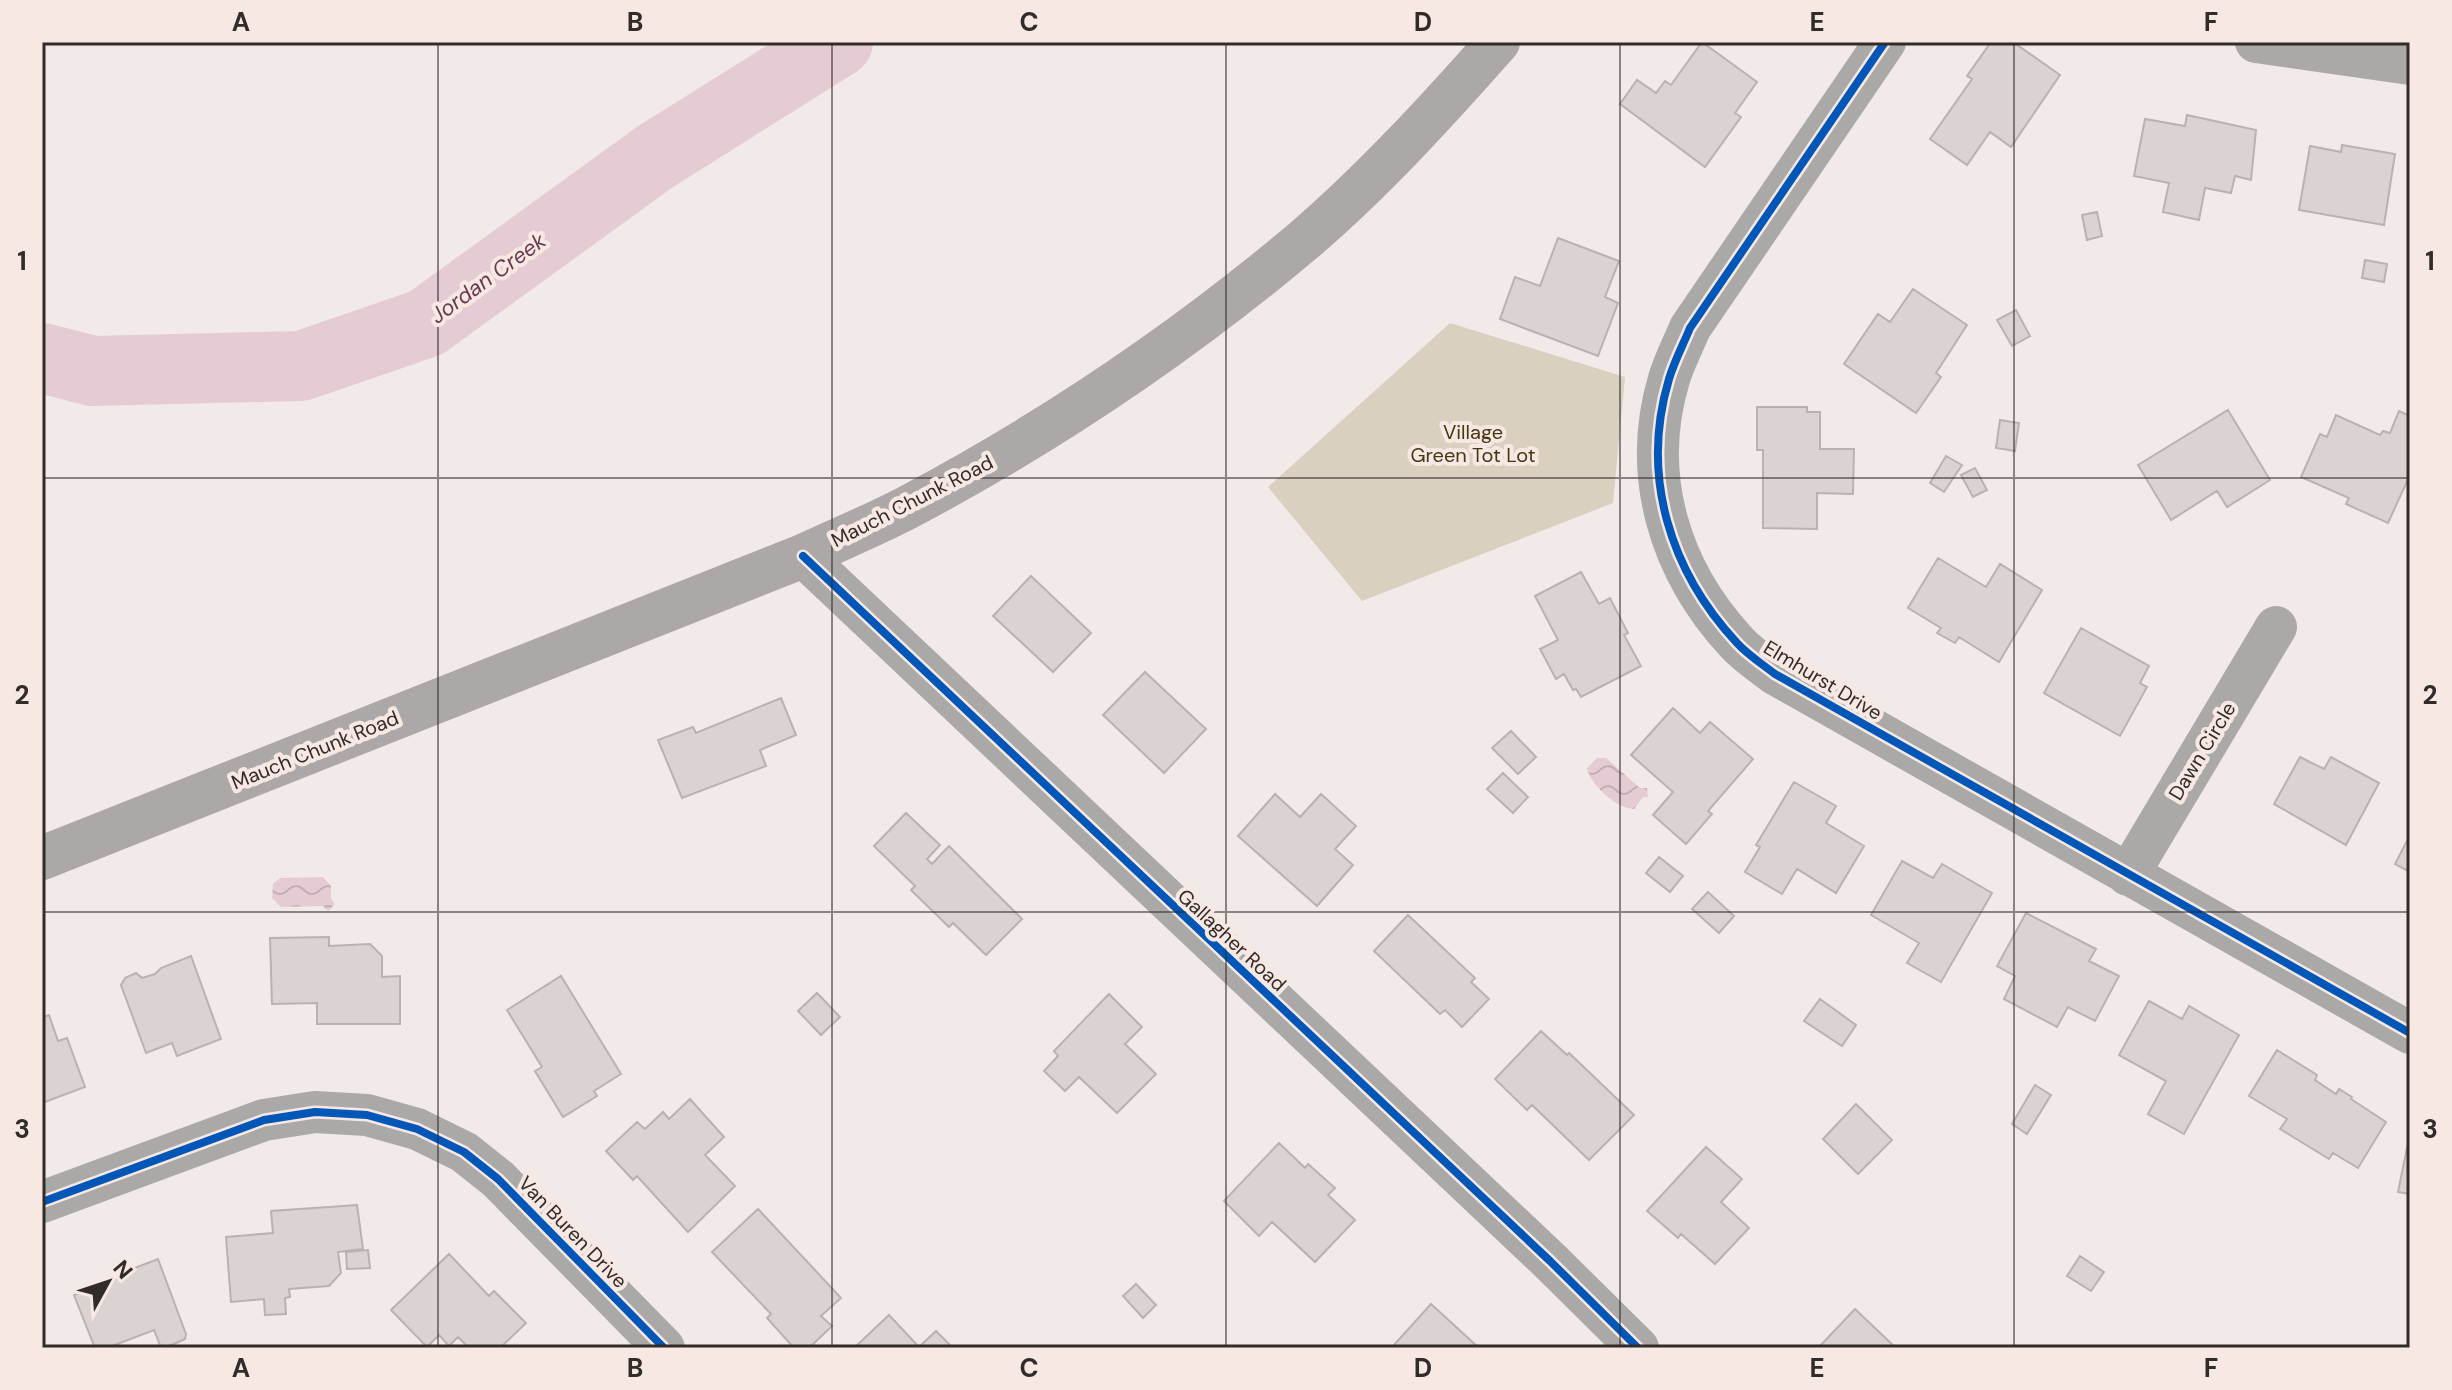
<svg xmlns="http://www.w3.org/2000/svg" width="2452" height="1390" font-family="'DM Sans',sans-serif">
<style>
.park{fill:#d9d0c0}
.water{fill:url(#water-waves)}
.lines{fill:none;stroke-linecap:round;stroke-linejoin:round}
.river{stroke:#e5cbd4;stroke-width:70}
.building{fill:#dad3d2;stroke:#b9b2b2;stroke-width:2}
.street{stroke:#aba9a7;stroke-width:42}
.secondary{stroke:#aba8a7;stroke-width:44}
.cycleway-casing{stroke:#f7e8e3;stroke-width:13}
.cycleway{stroke:#0057b8;stroke-width:8}
.grid{fill:none;stroke:#312b29;stroke-width:2;stroke-opacity:0.55}
.labels{text-anchor:middle;dominant-baseline:central;stroke-width:8;stroke-linejoin:round;paint-order:stroke}
.park-label{font-size:20px;fill:#453710;stroke:#f7e8e3}
.street-label{font-size:20px;fill:#312b29;stroke:#f7e8e3}
.water-label{font-size:22px;font-style:italic;fill:#683950;stroke:#f7e8e3}
.neatline{fill:none;stroke:#312b29;stroke-width:3}
.grid-label{font-size:26px;text-anchor:middle;font-weight:bold;fill:#312b29}
</style>
<defs>
<pattern id="water-waves" width="16" height="10" patternUnits="userSpaceOnUse" patternTransform="scale(2)"><rect width="16" height="10" fill="#e5cbd4"/><path d="M0 5q4-4 8 0t8 0" fill="none" stroke="#c5aeb6"/></pattern>
</defs>
<rect width="100%" height="100%" fill="#f2eae8"/>
<!-- park -->
<path class="park" d="M1450 323 1625 377 1613 503 1362 601 1268 487Z"/>
<!-- water -->
<path class="water" d="M1597 758H1606L1640 788H1647L1648 797H1643L1634 809C1616 808 1591 786 1587 768Z
M323 877 331 886V898L335 904 328 911 323 906 281 907 272 898 273 884 280 878Z"/>
<g class="lines">
<!-- river -->
<path class="river" d="M42 358 93 371 301 366 426 323 655 157 838 42"/>
</g>
<!-- building -->
<path class="building" d="M1702 42 1757 82 1735 113 1741 117 1705 167 1620 104 1637 80 1656 93 1665 81 1671 85Z
M1991 42H2013L2060 75 2011 147 1990 132 1967 165 1930 139 1972 79 1967 76Z
M2187 115 2256 130 2251 180 2235 176 2231 193 2205 188 2199 220 2163 212 2169 183 2134 176 2145 119 2185 126Z
M2342 145 2395 154 2384 225 2299 210 2310 146 2341 152Z
M2097 212 2102 236 2087 240 2082 215Z
M1558 238 1619 261 1605 297 1618 303 1598 356 1500 319 1515 277 1540 286Z
M2365 260 2387 264 2384 282 2362 278Z
M1913 289 1967 325 1936 373 1941 377 1916 413 1844 364 1878 314 1890 322Z
M2016 310 2030 336 2012 346 1997 320Z
M1757 407H1807V412H1820V449H1854L1853 494 1817 493V529L1763 528V450H1757Z
M2228 410 2270 480 2227 507 2217 491 2171 520 2138 465Z
M2399 411 2410 416V475L2388 523 2346 504 2349 498 2301 477 2320 434 2327 437 2336 415 2380 435 2383 431 2390 433Z
M2000 420 2019 423 2015 451 1996 448Z
M1946 456 1962 465 1944 492 1930 483Z
M1975 468 1987 490 1973 497 1961 475Z
M1938 558 1986 587 2000 564 2042 590 1999 662 1959 637 1955 643 1937 633 1941 628 1908 608Z
M1581 572 1599 604 1610 598 1628 633 1624 635 1641 666 1581 697 1576 689 1573 690 1564 674 1556 679 1540 649 1558 640 1535 596Z
M1031 576 1091 633 1053 672 993 616Z
M2081 628 2149 666 2140 683 2147 687 2120 736 2044 693Z
M1145 672 1206 729 1164 773 1103 715Z
M781 698 796 735 760 750 766 766 682 798 658 740 693 727 696 733Z
M1673 708 1700 733 1710 722 1753 759 1708 811 1712 814 1686 844 1653 815 1673 792 1631 755Z
M1511 731 1536 757 1518 774 1492 748Z
M2300 757 2324 769 2331 757 2379 783 2346 845 2274 804Z
M1503 773 1528 797 1513 813 1487 789Z
M1794 782 1836 806 1826 823 1864 846 1836 893 1797 869 1782 894 1745 872 1760 847 1756 845Z
M1275 794 1300 817 1321 794 1356 826 1335 849 1353 865 1317 906 1238 836Z
M906 813 940 845 927 859 932 864 949 846 1022 919 986 955 953 923 949 927 911 890 915 886 874 846Z
M2410 835V872L2395 864Z
M1659 857 1683 876 1670 892 1646 873Z
M1902 861 1933 878 1942 864 1992 893 1941 982 1907 963 1919 943 1871 915Z
M1708 892 1734 916 1719 933 1692 909Z
M2026 913 2096 949 2089 961 2119 976 2095 1021 2068 1007 2057 1027 2004 999 2015 976 1997 966Z
M1408 915 1475 978 1471 982 1489 999 1462 1027 1445 1010 1440 1014 1374 951Z
M329 937V946L370 944 382 956V977L400 976V1024H317V1003L272 1004 270 938Z
M191 956 221 1039 177 1056 172 1043 146 1053 121 985 125 978 136 973 142 978 155 974 161 968Z
M561 976 621 1074 594 1091 597 1096 563 1117 535 1071 542 1067 507 1010Z
M817 993 840 1017 821 1035 798 1011Z
M1109 994 1142 1027 1125 1044 1156 1074 1117 1113 1079 1077 1065 1091 1044 1071 1058 1056 1054 1051Z
M1820 999 1856 1025 1842 1046 1804 1021Z
M2149 1001 2182 1019 2189 1006 2239 1035 2184 1134 2148 1114 2166 1081 2119 1055Z
M49 1015 58 1041 67 1038 85 1087 42 1103V1018Z
M1541 1031 1567 1055 1569 1053 1634 1115 1589 1160 1532 1105 1527 1110 1495 1079Z
M2277 1050 2317 1075 2315 1080 2336 1094 2339 1089 2352 1097 2351 1099 2386 1122 2358 1168 2333 1153 2329 1159 2280 1129 2287 1119 2249 1096Z
M2035 1085 2051 1095 2027 1134 2012 1124Z
M690 1099 724 1137 705 1155 735 1186 688 1232 637 1176 633 1180 606 1151 637 1122 645 1129 663 1112 669 1119Z
M1856 1104 1892 1140 1858 1174 1823 1139Z
M2409 1138H2410V1194L2398 1192Z
M1279 1143 1305 1168 1308 1164 1335 1188 1328 1195 1355 1220 1315 1262 1272 1222 1259 1236 1224 1201Z
M1706 1147 1742 1179 1721 1202 1749 1228 1715 1264 1681 1234 1678 1238 1647 1211Z
M357 1205 363 1249 338 1252 341 1273 329 1286 289 1289 290 1297 285 1298 286 1314 265 1315 264 1299 231 1302 226 1237 273 1233 271 1211Z
M758 1209 841 1298 821 1316 832 1326 809 1348H794L767 1318 771 1314 712 1252Z
M368 1250 370 1268 347 1269 346 1252Z
M449 1254 489 1296 494 1291 526 1323 500 1348H469L458 1337 449 1346 439 1335 427 1347 391 1310Z
M2080 1256 2104 1272 2091 1291 2067 1276Z
M158 1259 186 1334 185 1339 165 1348 160 1345 154 1330 107 1348H95L74 1295 107 1283 106 1279Z
M1136 1284 1156 1305 1143 1318 1123 1296Z
M1431 1304 1479 1348 1393 1346Z
M1855 1309 1896 1348H1818Z
M889 1315 919 1347 936 1331 953 1348H854Z"/>
<g class="lines">
<!-- street -->
<path class="street" d="M1885 42 1690 328C1683 345 1674 362 1669 379 1640 476 1670 571 1737 643 1748 655 1762 664 1775 674L2410 1033
M2256 42 2410 64
M803 556 1550 1261 1638 1348
M2128 875 2276 627
M42 1202 264 1120 315 1112 367 1115 417 1129 464 1152 498 1179 664 1348"/>
<!-- secondary -->
<path class="secondary" d="M42 858 803 556C839 539 877 524 912 505 1051 431 1183 342 1303 241 1373 181 1437 111 1498 42"/>
<!-- cycleway casing -->
<g class="cycleway-casing">
<path id="cycleway" d="M1885 42 1690 328C1683 345 1674 362 1669 379 1640 476 1670 571 1737 643 1748 655 1762 664 1775 674L2410 1033
M803 556 1550 1261 1638 1348
M42 1202 264 1120 315 1112 367 1115 417 1129 464 1152 498 1179 664 1348"/>
</g>
<!-- cycleway -->
<use href="#cycleway" class="cycleway"/>
</g>
<!-- grid -->
<path class="grid" d="M438 42V1348M832 42V1348M1226 42V1348M1620 42V1348M2014 42V1348M42 478H2410M42 912H2410"/>
<g class="labels">
<!-- park labels -->
<g class="park-label">
<text x="1473" y="432">Village<tspan x="1473" dy="23">Green Tot Lot</tspan></text>
</g>
<!-- street labels -->
<g class="street-label">
<text transform="translate(912 501) rotate(-27)">Mauch Chunk Road</text>
<text transform="translate(1823 680) rotate(31)">Elmhurst Drive</text>
<text transform="translate(315 750) rotate(-22)">Mauch Chunk Road</text>
<text transform="translate(2202 751) rotate(-59)">Dawn Circle</text>
<text transform="translate(1232 940) rotate(43)">Gallagher Road</text>
<text transform="translate(573 1232) rotate(46)">Van Buren Drive</text>
</g>
<!-- water labels -->
<g class="water-label">
<text transform="translate(488 278) rotate(-36)">Jordan Creek</text>
</g>
</g>
<!-- border -->
<rect width="2452" height="1390" fill="none" stroke="#f7e8e3" stroke-width="88"/>
<!-- north arrow -->
<g transform="translate(108 1282) rotate(50)" stroke="#f7e8e3" stroke-width="6" paint-order="stroke">
<path d="M0-6L14 30L0 20L-14 30Z" fill="#312b29"/>
<text y="-12" font-size="22" font-weight="bold" text-anchor="middle" fill="#312b29">N</text>
</g>
<rect x="44" y="44" width="2364" height="1302" class="neatline"/>
<g class="grid-label">
<text x="241" y="31">A</text>
<text x="635" y="31">B</text>
<text x="1029" y="31">C</text>
<text x="1423" y="31">D</text>
<text x="1817" y="31">E</text>
<text x="2211" y="31">F</text>
<text x="22" y="270">1</text>
<text x="2430" y="270">1</text>
<text x="22" y="704">2</text>
<text x="2430" y="704">2</text>
<text x="22" y="1138">3</text>
<text x="2430" y="1138">3</text>
<text x="241" y="1377">A</text>
<text x="635" y="1377">B</text>
<text x="1029" y="1377">C</text>
<text x="1423" y="1377">D</text>
<text x="1817" y="1377">E</text>
<text x="2211" y="1377">F</text>
</g>
</svg>
